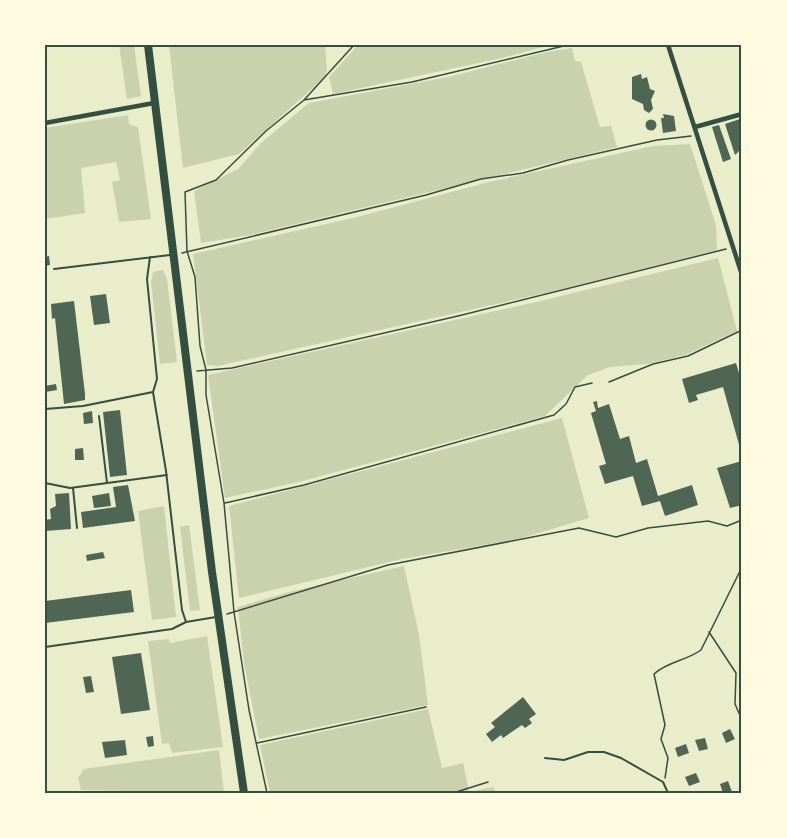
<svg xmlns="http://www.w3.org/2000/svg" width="787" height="838" font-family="Arial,sans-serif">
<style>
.green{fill:#cad2ad}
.building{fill:#4f6655}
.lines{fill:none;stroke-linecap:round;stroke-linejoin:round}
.path{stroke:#344e41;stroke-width:1.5}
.service{stroke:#344e41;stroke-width:2}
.minor{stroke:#344e41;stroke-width:4.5}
.trunk{stroke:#344e41;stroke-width:8}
.neatline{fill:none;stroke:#344e41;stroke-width:2}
</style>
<rect width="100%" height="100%" fill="#e9edc9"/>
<!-- green -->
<path class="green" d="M119 45H134L141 96 127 99Z
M169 45H325L327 71 324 78 239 154 183 168Z
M358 45H550L502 58 333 94 329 77Z
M572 48 575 61 581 62 600 127 611 126 617 147 250 235 201 243 194 191 238 169 262 142 309 103 448 77 547 52Z
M128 115 129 124 138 127 151 219 119 222 112 182 120 180 116 162 81 168 85 213 45 219V128Z
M690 144 716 225 717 250 550 292 218 366 207 365 193 254 357 217 489 182 653 146Z
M718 258 737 331 685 355 647 364 610 367 588 375 545 416 299 482 225 498 208 375 536 302Z
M163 270 167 279 177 362 160 364 151 282 153 272Z
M562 418 589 518 518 539 402 559 239 598 229 506Z
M164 506 176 617 152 620 138 511Z
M189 525 200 610 190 611 180 527Z
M404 566 419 635 428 705 259 739 244 664 238 607 289 592Z
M207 636 223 747 172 753 169 743 162 744 148 641 169 639 170 643Z
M428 709 442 768 463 763 469 792 493 787 496 793H270L260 745Z
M219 750 224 793 81 790 78 778 84 769Z"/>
<!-- building -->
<path class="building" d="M641 74 642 79 647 77 650 89 655 91 651 100 653 109 649 113 644 110 643 104 632 99V77Z
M663 114 674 116 676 131 663 133 661 118H664Z
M740 119 742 148 735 155 725 124Z
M645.5 125a5.5 5.5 0 1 1 11 0a5.5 5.5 0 1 1-11 0Z
M719 125 731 159 723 162 712 127Z
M49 256 50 265 45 266V257Z
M106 294 110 323 94 325 90 296Z
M74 301 85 394V400L64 404 55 318 52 319 51 304Z
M736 363 742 383 741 452 723 387 696 395 698 400 689 403 682 379Z
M56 384 57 390 45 392V386Z
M597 401 598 408 609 404 620 439 629 436 636 463 647 459 658 496 692 485 698 505 665 516 660 501 642 506 633 476 605 484 599 466 606 464 591 413 596 411 593 402Z
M120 410 127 475 110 477 103 412Z
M92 411 93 423 84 424 83 413Z
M83 448 84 460H75V449Z
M742 461V505L730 508 717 468Z
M128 485 135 521 83 528 81 512 116 507 113 487Z
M69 493 71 529 45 531V520L51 519 50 509 56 506 55 494Z
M109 493 111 506 94 508 92 496Z
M103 552 105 558 87 561 86 555Z
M131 590 134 612 45 623V601Z
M141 653 150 710 121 714 112 657Z
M91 676 94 692 86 693 83 677Z
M523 697 536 714 529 719 532 723 525 728 522 725 503 738 501 735 492 742 486 734 495 727 491 723Z
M730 729 735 739 726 743 722 733Z
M153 736 154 746 148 747 146 737Z
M705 738 708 749 699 751 695 740Z
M125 740 127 755 105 758 102 742Z
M686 744 689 753 678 757 675 748Z
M696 773 700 782 689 786 685 777Z
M728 781 732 792 723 793 720 784Z"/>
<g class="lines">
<!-- path -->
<path class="path" d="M304 100 354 45
M182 253 426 195 481 179 523 173 568 160 657 140 691 136
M197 371 232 368 458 316 726 249
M609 382 653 364 688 356 742 330
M225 503 304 485 554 415 566 404 575 387 592 383
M227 614 388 565 579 528 616 537 648 528 708 521 727 526 742 520
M709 632 736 673 735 704 742 720
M257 743 426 707
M665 778 668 758 661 739 665 725 654 674C668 661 686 661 701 650L742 567
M267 793 249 710 234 612 224 503 206 395V370L200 346 195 277 187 251 185 192 216 180 266 131 304 100 412 82 568 45
M453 793 488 782"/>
<!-- service -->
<path class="service" d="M150 257 147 279 157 379 153 392
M54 269 170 255
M45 409 83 406 153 392 166 471 182 610 186 622
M99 416 107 483
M45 483 70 488 167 475
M73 488 77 528
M45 647 172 629 186 622 216 617
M545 758 564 760 588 752H604L621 758 663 782 668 793"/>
<!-- minor -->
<path class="minor" d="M668 45 742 275
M45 123 154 103
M695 127 742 114"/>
<!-- trunk -->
<path class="trunk" d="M148 45 212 572 244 793"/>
</g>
<!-- border -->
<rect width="787" height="838" fill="none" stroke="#fefae0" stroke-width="93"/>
<rect x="46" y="46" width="694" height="746" class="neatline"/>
</svg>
